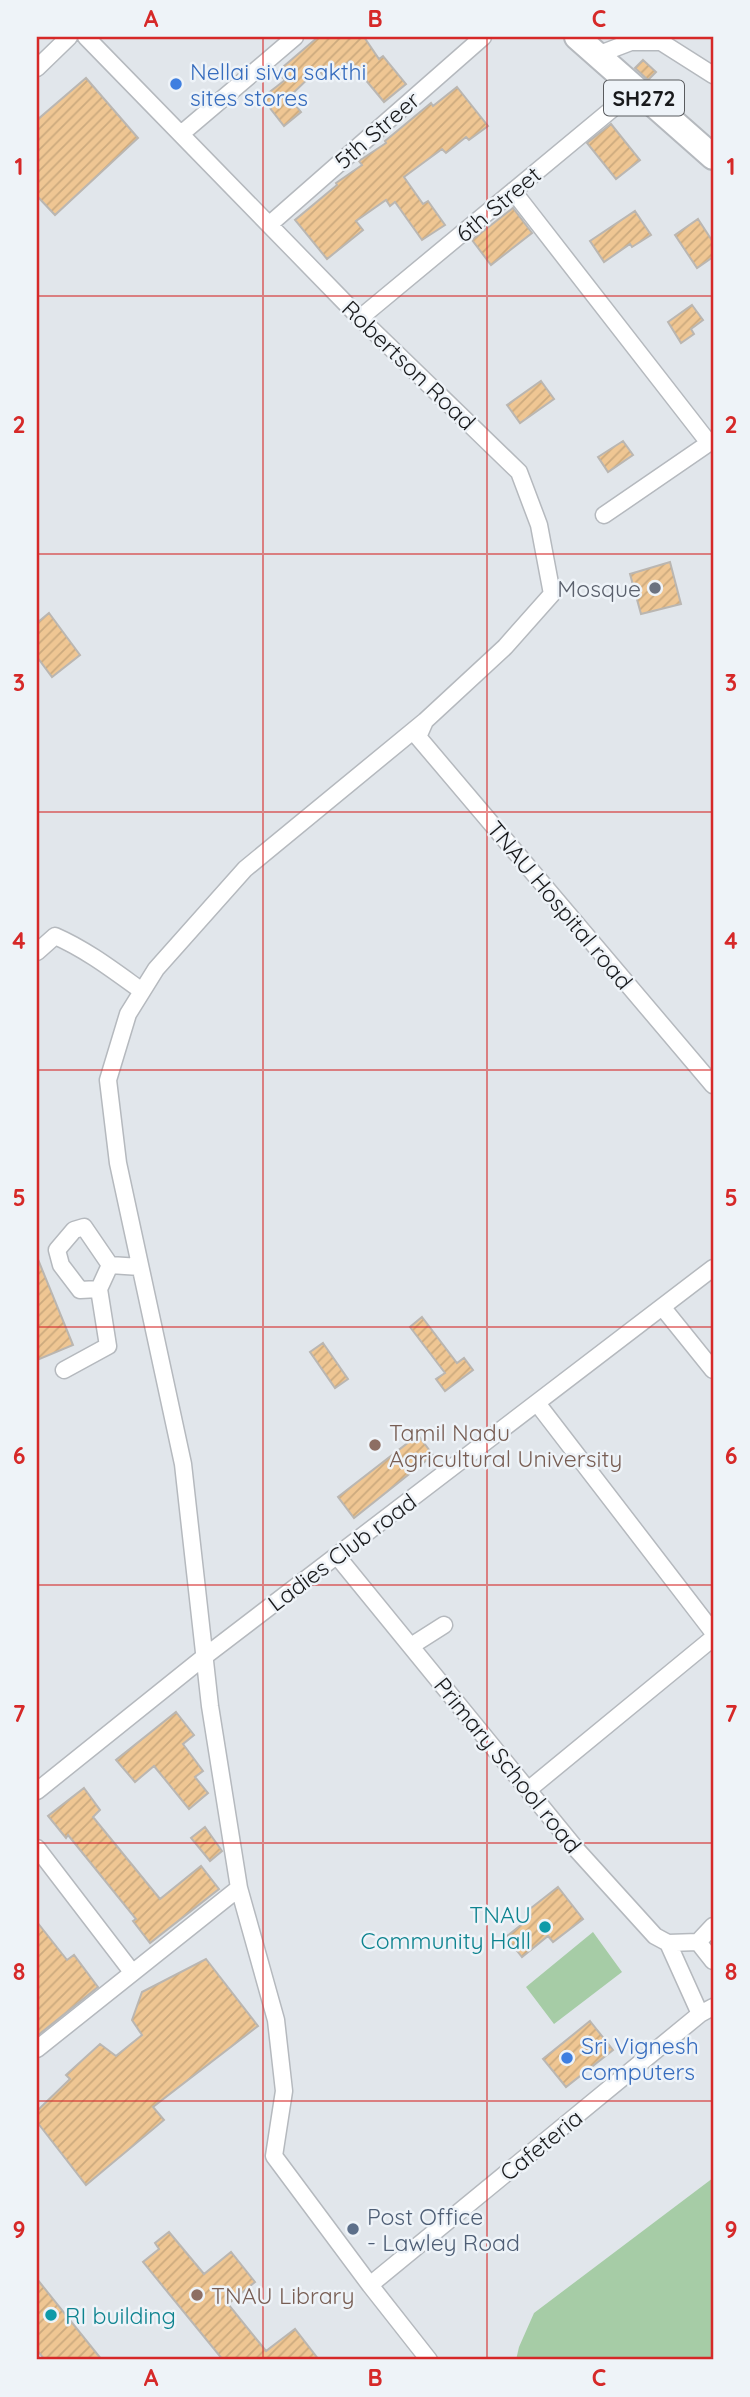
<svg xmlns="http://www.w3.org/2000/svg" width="750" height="2397" font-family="Quicksand,sans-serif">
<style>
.green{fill:#a6cca6}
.building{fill:url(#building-hatch);stroke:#bab6b1;stroke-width:2}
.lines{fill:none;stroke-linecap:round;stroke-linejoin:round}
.street-casing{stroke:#b5b9be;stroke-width:19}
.primary-casing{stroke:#b5b9be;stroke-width:28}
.street{stroke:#fff;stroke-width:16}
.primary{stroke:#fff;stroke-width:24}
.grid{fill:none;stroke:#d62828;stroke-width:2;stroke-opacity:0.55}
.shop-dot{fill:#3f7fe0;stroke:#eef3f8;stroke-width:2.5}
.worship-dot{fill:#6b7280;stroke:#eef3f8;stroke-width:2.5}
.education-dot{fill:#8d6e63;stroke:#eef3f8;stroke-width:2.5}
.culture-dot{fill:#0f9aa8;stroke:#eef3f8;stroke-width:2.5}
.service-dot{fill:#5c6f8a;stroke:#eef3f8;stroke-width:2.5}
.labels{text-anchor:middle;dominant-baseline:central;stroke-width:5;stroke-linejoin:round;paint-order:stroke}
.shield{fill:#eef3f8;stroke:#595b5e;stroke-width:2}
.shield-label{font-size:21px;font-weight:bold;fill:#191a1c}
.shop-label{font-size:23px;fill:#366cbe;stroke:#eef3f8;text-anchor:start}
.street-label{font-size:23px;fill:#191a1c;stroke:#eef3f8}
.worship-label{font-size:23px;fill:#5b616d;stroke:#eef3f8;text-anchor:end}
.education-label{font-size:23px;fill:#785e54;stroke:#eef3f8;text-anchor:start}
.culture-label{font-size:23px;fill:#0d838f;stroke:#eef3f8;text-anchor:end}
.service-label{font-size:23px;fill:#4e5e75;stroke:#eef3f8;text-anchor:start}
.neatline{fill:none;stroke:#d62828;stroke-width:2.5}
.grid-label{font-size:23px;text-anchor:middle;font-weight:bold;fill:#d62828}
</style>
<defs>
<pattern id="building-hatch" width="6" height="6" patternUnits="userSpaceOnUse" patternTransform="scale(1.75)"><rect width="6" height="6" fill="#efc693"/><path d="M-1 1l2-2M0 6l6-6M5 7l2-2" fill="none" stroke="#ccaa7e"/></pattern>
</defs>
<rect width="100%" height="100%" fill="#e1e6eb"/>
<!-- green -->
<path class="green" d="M593 1932 622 1972 554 2024 526 1987Z
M713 2178V2360H516L519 2347 534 2313Z"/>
<!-- building -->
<path class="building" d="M318 37H364L379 59 383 56 406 84 384 102 350 61 326 79 318 69 289 97 301 112 284 126 262 98 285 80 277 72Z
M643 60 656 72 648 80 635 68Z
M86 78 138 138 55 215 37 196V120Z
M457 87 488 126 469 140 466 137 446 153 442 149 404 177 423 204 428 201 445 225 422 240 395 202 390 206 386 200 356 221 363 230 327 259 295 220 337 185 336 183 362 165 359 161 386 143 385 141 431 103 433 106Z
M611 124 640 160 616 179 587 143Z
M513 208 532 233 491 265 472 240Z
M635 211 651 235 632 247 630 244 604 262 590 241Z
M698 219 713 242V257L697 268 675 235Z
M692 305 703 320 691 329 694 334 681 343 668 322Z
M541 381 554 399 520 423 507 405Z
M623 441 633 455 608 472 598 457Z
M670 562 681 604 641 614 630 574Z
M49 613 80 655 52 677 37 657V623Z
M37 1257 73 1345 37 1360Z
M422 1317 457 1363 464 1358 473 1370 445 1391 436 1379 445 1373 410 1327Z
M323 1343 348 1379 335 1388 310 1352Z
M418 1435 433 1455 354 1518 338 1497Z
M176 1712 194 1735 183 1744 203 1771 195 1777 208 1793 189 1809 154 1766 135 1782 116 1760Z
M84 1788 100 1810 93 1817 160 1899 201 1866 219 1889 150 1943 133 1921 136 1919 68 1835 66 1838 48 1816Z
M205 1827 222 1851 210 1861 191 1838Z
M558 1887 583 1919 553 1942 548 1936 522 1957 506 1937 531 1917 526 1912Z
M37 1922 67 1960 74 1955 98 1987 37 2036Z
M206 1959 258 2026 153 2107 164 2120 86 2185 37 2122V2111L70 2079 66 2075 100 2044 116 2056 142 2035 132 2020 142 1992Z
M590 2021 613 2050 566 2087 543 2059Z
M169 2232 204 2274 231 2252 255 2282 228 2304 266 2351 295 2329 319 2360H223L143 2262 159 2249 155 2243Z
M37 2279 102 2360H45L37 2350Z"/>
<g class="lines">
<!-- street casing -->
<g class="street-casing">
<path id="street" d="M86 37 360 318 519 472 539 525 552 594 505 647 425 721 245 869 156 969 128 1014 108 1080 118 1163 183 1464 210 1706 239 1888 276 2020 284 2091 274 2156 370 2285 429 2360
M597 55 631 42H661L713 75
M37 68 69 37
M181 134 295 37
M513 191 709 443 713 440
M270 224 483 37
M360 318 635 90
M604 515 709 443
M425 721 418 737 713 1085
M37 952 55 936C87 950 114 971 142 991
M99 1289 80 1290 61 1265 57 1250 74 1230 84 1227 110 1265 140 1267
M663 1308 713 1370
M64 1370 108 1346 99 1289 110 1265
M537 1403 713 1632
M337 1556 577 1850 655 1936 668 1943 698 1942
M411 1646 444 1625
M528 1790 713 1638
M37 1791 204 1657 713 1268
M37 1848 132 1972
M713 1926 698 1942 713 1961
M668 1943 700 2014
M37 2049 239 1888
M370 2285 700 2014 713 2007"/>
</g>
<!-- primary casing -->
<g class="primary-casing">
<path id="primary" d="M577 37 713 157"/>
</g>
<!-- street -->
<use href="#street" class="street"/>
<!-- primary -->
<use href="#primary" class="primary"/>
</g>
<!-- grid -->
<path class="grid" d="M263 37V2360M487 37V2360M37 296H713M37 554H713M37 812H713M37 1070H713M37 1327H713M37 1585H713M37 1843H713M37 2101H713"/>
<!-- markers -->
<g class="shop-dot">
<circle cx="176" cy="84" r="7"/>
<circle cx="567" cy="2058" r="7"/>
</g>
<circle class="worship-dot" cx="655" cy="588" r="7"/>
<g class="education-dot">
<circle cx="375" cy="1445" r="7"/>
<circle cx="197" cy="2295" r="7"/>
</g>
<g class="culture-dot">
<circle cx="545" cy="1927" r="7"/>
<circle cx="51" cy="2315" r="7"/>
</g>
<circle class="service-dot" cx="353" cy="2229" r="7"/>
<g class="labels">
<!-- shield labels -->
<rect class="shield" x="604" y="80.5" width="80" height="35" rx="5"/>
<g class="shield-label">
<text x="644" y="98">SH272</text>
</g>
<!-- shop labels -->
<g class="shop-label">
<text x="190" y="71">Nellai siva sakthi<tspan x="190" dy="26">sites stores</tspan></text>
<text x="581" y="2045">Sri Vignesh<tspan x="581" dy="26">computers</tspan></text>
</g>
<!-- street labels -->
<g class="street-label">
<text transform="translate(377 130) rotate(-41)">5th Streer</text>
<text transform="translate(498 204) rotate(-40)">6th Street</text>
<text transform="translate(409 365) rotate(44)">Robertson Road</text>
<text transform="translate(560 905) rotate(50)">TNAU Hospital road</text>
<text transform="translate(342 1552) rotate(-37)">Ladies Club road</text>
<text transform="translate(508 1765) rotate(51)">Primary School road</text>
<text transform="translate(541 2145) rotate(-39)">Cafeteria</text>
</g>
<!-- worship labels -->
<g class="worship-label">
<text x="641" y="588">Mosque</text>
</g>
<!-- education labels -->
<g class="education-label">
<text x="389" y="1432">Tamil Nadu<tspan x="389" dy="26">Agricultural University</tspan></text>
<text x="211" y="2295">TNAU Library</text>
</g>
<!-- culture labels -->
<g class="culture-label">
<text x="531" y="1914">TNAU<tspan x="531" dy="26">Community Hall</tspan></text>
<text x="65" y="2315" text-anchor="start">RI building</text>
</g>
<!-- service labels -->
<g class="service-label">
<text x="367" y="2216">Post Office<tspan x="367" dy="26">- Lawley Road</tspan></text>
</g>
</g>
<!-- border -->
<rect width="750" height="2397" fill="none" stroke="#eef3f8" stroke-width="77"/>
<rect x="38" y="38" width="674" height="2320" class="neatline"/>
<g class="grid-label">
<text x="151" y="27">A</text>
<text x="375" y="27">B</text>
<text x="599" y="27">C</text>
<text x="19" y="175">1</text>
<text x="731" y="175">1</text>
<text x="19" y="433">2</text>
<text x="731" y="433">2</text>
<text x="19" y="691">3</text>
<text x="731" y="691">3</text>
<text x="19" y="949">4</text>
<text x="731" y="949">4</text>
<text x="19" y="1206">5</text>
<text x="731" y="1206">5</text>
<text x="19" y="1464">6</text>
<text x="731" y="1464">6</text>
<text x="19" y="1722">7</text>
<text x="731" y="1722">7</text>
<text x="19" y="1980">8</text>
<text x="731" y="1980">8</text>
<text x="19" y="2238">9</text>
<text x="731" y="2238">9</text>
<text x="151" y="2386">A</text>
<text x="375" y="2386">B</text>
<text x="599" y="2386">C</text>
</g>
</svg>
